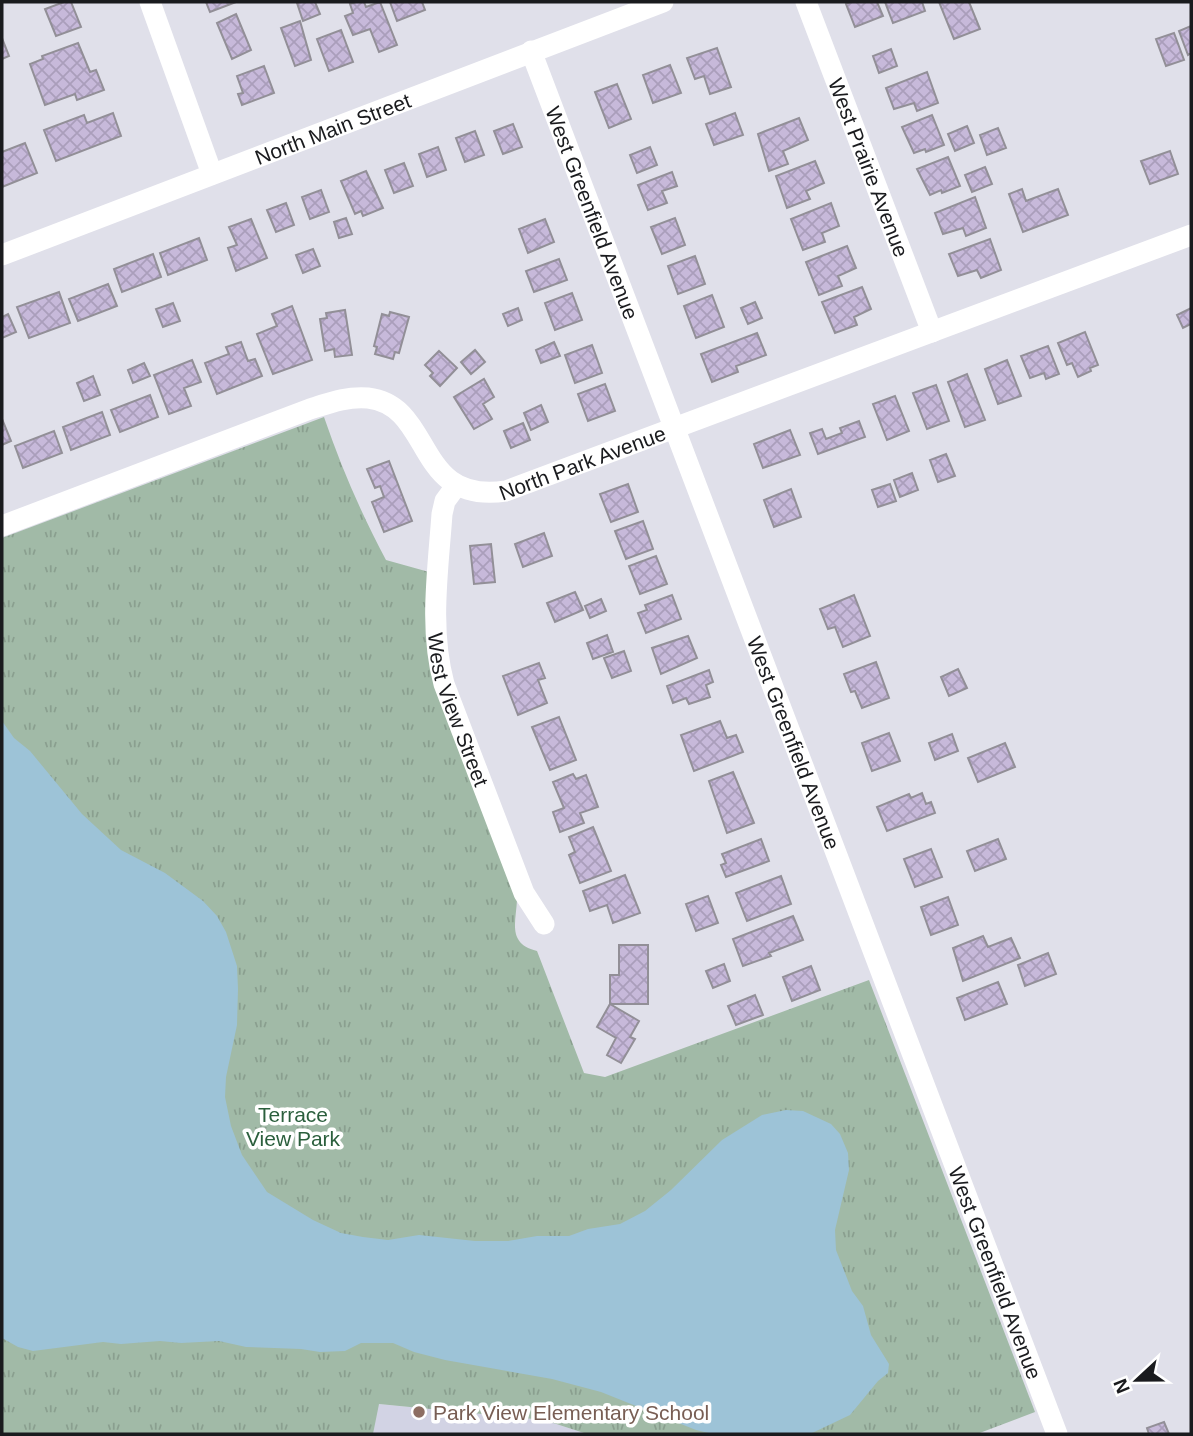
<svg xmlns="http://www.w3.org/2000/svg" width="1193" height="1436" font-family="Helvetica,sans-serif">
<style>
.built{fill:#d2d3e4}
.park{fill:url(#park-tufts)}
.water{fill:#9dc3d7}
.building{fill:url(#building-cross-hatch);stroke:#928f97;stroke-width:2}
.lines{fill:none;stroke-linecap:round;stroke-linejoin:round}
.minor{stroke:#fff;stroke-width:21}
.education-dot{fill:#8d6e63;stroke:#fff;stroke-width:2.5}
.labels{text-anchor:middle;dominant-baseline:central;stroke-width:7;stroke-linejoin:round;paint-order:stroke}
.street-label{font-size:21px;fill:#1a1b1e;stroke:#fff}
.park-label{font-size:21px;fill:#2b5f3d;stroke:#fff}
.education-label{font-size:21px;fill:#785e54;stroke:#fff;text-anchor:start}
</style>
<defs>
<pattern id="park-tufts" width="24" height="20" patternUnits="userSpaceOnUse" patternTransform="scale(1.75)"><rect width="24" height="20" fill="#a1baa7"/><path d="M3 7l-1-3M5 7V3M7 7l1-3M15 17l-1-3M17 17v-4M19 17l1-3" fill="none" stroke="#8a9f8f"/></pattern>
<pattern id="building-cross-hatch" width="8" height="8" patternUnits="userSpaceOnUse" patternTransform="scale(1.75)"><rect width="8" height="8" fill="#c7b9da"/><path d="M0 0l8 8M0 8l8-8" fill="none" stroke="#aa9ebb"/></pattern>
</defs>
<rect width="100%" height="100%" fill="#e0e0ea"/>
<!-- built -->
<path class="built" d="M378 1404 544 1420 587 1434H373Z"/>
<!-- park -->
<path class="park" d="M324 417C341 467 361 513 386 560L429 572 426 620 517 900C516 922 507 944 537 951L584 1073 605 1077 869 980 1035 1412 977 1434H587L544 1420 379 1404 373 1434H2V538Z"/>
<!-- water -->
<path class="water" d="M2 721 14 738 30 751 82 814 121 850 165 873 203 901 217 916 226 932 237 966 238 989 237 1025 226 1077 225 1097 231 1126 242 1155 267 1192 313 1220 341 1233 363 1237 388 1240 419 1235 475 1241H508L537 1236H569L588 1229 620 1224 645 1211 671 1190 722 1140 762 1115 786 1110 803 1111 831 1124 840 1134 848 1153 849 1170 835 1230 836 1250 852 1291 863 1306 871 1335 889 1364 888 1373 878 1381 850 1415 810 1434H713L696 1430 601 1392 552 1379 445 1360 414 1352 393 1343H361L345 1351 320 1352 301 1349 246 1347 219 1341 181 1343 160 1341 121 1344 103 1342 33 1351 18 1347 2 1338Z"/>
<!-- building -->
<path class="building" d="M64 2H71L81 27 56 36 45 9Z
M206 2H236L210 12Z
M301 2H315L320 14 303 21 297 3Z
M356 2H364L366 7 380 2 397 45 379 52 370 29 353 35 345 16 353 13 350 4Z
M390 2H422L425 10 397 21Z
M850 2H877L883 16 855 27 846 4Z
M885 2H922L925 11 893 23Z
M939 2H969L980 29 954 39Z
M236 14 251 50 232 59 217 23Z
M300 21 311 60 295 66 281 28Z
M1191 26V53L1188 55 1179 31Z
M341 30 353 62 329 71 317 39Z
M1174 33 1184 60 1166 66 1156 39Z
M2 38 9 56 2 59Z
M78 43 90 72 96 70 104 90 77 100 75 94 45 105 30 64 43 59 42 56Z
M717 48 731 87 710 94 704 76 695 79 687 58Z
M891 49 897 66 879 73 873 56Z
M670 65 681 93 653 103 643 75Z
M264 66 274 93 242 105 238 94 243 93 237 76Z
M927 72 938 103 917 111 914 103 894 109 886 88Z
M617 84 631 119 609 128 595 92Z
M113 113 121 136 56 161 44 130 84 115 87 123Z
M735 113 743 135 714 145 706 124Z
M932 115 944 145 926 152 925 149 914 153 902 127Z
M799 118 808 140 783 151 788 164 769 171 758 134Z
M513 124 522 147 503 154 494 131Z
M967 126 974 143 955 151 948 134Z
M998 128 1006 148 987 155 980 135Z
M475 131 484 155 465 162 456 138Z
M25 143 37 173 2 187V152Z
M438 147 446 170 427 177 419 154Z
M650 147 657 165 637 173 630 155Z
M1170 151 1178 174 1150 184 1141 161Z
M948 157 960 186 942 193 941 190 930 195 917 169Z
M815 161 824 183 806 191 810 199 787 208 776 176Z
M404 163 413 186 394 193 385 170Z
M985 167 992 184 972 192 965 175Z
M366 171 383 208 363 216 361 211 355 214 341 181Z
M672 172 677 186 662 191 667 203 648 210 638 185Z
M1022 189 1026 201 1058 189 1068 215 1023 232 1009 194Z
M321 190 329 212 310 219 302 197Z
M975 197 986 228 966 236 963 228 943 234 935 213Z
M286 203 294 225 276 232 267 210Z
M831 203 839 226 822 233 825 242 803 250 791 219Z
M346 218 352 234 339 238 334 222Z
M675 218 685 245 662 254 651 227Z
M251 219 267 258 236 271 228 248 237 245 229 227Z
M545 219 554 242 528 253 519 229Z
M199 238 207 260 168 275 160 253Z
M990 239 1001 270 981 278 977 270 958 276 949 254Z
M847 246 856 268 838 276 842 286 819 295 806 262Z
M313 249 320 266 303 273 296 255Z
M153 254 161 277 122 292 114 269Z
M695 256 705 284 678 294 668 266Z
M559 259 567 280 534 292 526 271Z
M108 284 117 306 78 321 69 299Z
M862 287 871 309 854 317 857 325 835 333 822 302Z
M59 292 70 323 29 338 17 307Z
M572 293 582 320 555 330 545 303Z
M712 295 724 327 696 338 684 306Z
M755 302 762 318 748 324 741 308Z
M173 303 180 321 163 327 156 309Z
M292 306 312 360 273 374 257 334 277 326 272 314Z
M518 308 522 320 508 326 503 314Z
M1191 308V324L1183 328 1177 315Z
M345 310 352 355 335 357 334 349 325 351 320 319 327 318 326 313Z
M390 312 409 317 399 353 395 352 393 359 375 354 377 347 374 346 382 314 389 316Z
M8 314 16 332 2 338V317Z
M1085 332 1098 365 1090 368 1091 371 1078 377 1072 363 1067 365 1058 343Z
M757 333 766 355 736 366 738 372 712 382 701 354Z
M241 342 248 361 255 359 262 376 217 394 205 363 229 354 226 347Z
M554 342 560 356 541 363 536 350Z
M592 345 602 373 575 383 565 355Z
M1048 346 1059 374 1046 379 1044 373 1030 378 1021 356Z
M475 350 485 362 471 374 461 362Z
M439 351 457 368 440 386 430 376 433 373 425 365Z
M192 360 201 382 184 388 191 406 169 414 154 375Z
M1007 360 1021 396 998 404 985 369Z
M144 363 150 376 133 383 128 370Z
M967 374 985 420 965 427 948 382Z
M93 376 100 395 84 401 77 383Z
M484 379 494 397 483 404 492 419 474 429 454 397Z
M605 384 615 411 588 421 578 394Z
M936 385 949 421 927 429 913 393Z
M150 395 158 417 120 432 111 410Z
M895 396 909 431 887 440 873 404Z
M541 405 548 422 531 430 524 413Z
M102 412 110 435 71 450 63 427Z
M2 419 11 441 2 445Z
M859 421 865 437 818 454 810 433 822 429 826 439 842 433 840 428Z
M523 423 530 440 511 448 504 431Z
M790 430 800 455 763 468 754 444Z
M54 431 62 453 23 468 15 446Z
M946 454 955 476 938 482 930 460Z
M389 461 412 521 384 532 372 502 384 497 380 486 375 488 367 469Z
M912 473 918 490 900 497 894 480Z
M628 484 638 512 611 522 600 494Z
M890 484 896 501 878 507 872 490Z
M791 489 801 517 774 527 764 500Z
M643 521 653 549 626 559 615 531Z
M544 533 552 556 523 567 515 544Z
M491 544 495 582 474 584 470 546Z
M656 556 667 584 640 594 629 566Z
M575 592 583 610 555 622 547 603Z
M672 595 681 619 646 633 638 613 647 610 645 605Z
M854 595 870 636 843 647 835 627 828 629 820 609Z
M601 599 606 611 590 618 585 606Z
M607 635 613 652 593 659 587 643Z
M688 636 697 658 661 674 652 648Z
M624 651 631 671 612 678 604 658Z
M876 662 889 698 862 708 855 691 851 692 844 674Z
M539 663 545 678 538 680 547 703 518 715 503 676Z
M958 669 967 688 949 696 941 677Z
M709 670 713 682 706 685 710 697 689 704 686 698 673 703 667 686Z
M559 717 576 760 550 770 532 727Z
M720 721 727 738 736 735 743 752 694 771 681 735Z
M889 733 900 761 872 771 862 743Z
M952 734 958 751 935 760 929 743Z
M1005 743 1015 767 978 782 968 758Z
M733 772 754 823 727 833 709 781Z
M573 774 576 779 586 775 598 807 580 813 584 823 560 832 553 812 564 808 553 782Z
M922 793 926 804 931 802 935 813 887 831 877 807 909 794 911 798Z
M593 827 611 871 580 883 569 855 575 852 569 837Z
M761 839 769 861 726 877 721 865 726 863 722 854Z
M998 839 1006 859 975 871 967 851Z
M931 849 942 877 915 887 904 859Z
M625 875 640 913 613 923 607 905 590 911 583 891Z
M781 876 791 904 747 921 736 893Z
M708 896 718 923 696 931 686 904Z
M948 897 958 925 931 935 921 907Z
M793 916 803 940 769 953 771 956 743 966 733 939Z
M983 936 988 947 1011 938 1020 958 963 981 953 948Z
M619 945H648V1004H610V975H619Z
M1048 953 1056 974 1025 986 1018 965Z
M724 964 730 981 713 988 706 971Z
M811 966 820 990 792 1001 783 977Z
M998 982 1007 1004 965 1020 957 998Z
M755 995 763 1015 736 1025 728 1006Z
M610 1004 639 1021 630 1037 635 1039 621 1063 607 1055 616 1038 597 1027Z
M1164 1422 1169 1434H1149L1147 1428Z"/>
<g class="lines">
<!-- minor -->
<g class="minor">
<path d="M150 2 212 174"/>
<path id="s1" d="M806 2 932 332"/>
<path id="s2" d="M531 51 1057 1434"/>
<path id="s3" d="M2 255 663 2"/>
<path id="s4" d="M456 486 445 501 442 514C438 571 429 629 444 684L524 893 544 924"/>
<path id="s5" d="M2 526 310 409C329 403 348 396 368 398 435 406 413 505 506 491L1191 235"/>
</g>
</g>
<!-- markers -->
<circle class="education-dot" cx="419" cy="1412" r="7"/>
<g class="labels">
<!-- street labels -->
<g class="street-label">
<text stroke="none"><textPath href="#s3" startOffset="354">North Main Street</textPath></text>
<text stroke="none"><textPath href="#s1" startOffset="177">West Prairie Avenue</textPath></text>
<text stroke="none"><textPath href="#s2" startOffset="173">West Greenfield Avenue</textPath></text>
<text stroke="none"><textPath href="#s5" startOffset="649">North Park Avenue</textPath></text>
<text stroke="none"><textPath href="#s4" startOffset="231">West View Street</textPath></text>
<text stroke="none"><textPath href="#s2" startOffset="740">West Greenfield Avenue</textPath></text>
<text stroke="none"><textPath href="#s2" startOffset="1307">West Greenfield Avenue</textPath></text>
</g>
<!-- park labels -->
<g class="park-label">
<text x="293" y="1114">Terrace<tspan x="293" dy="24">View Park</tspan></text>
</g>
<!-- education labels -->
<g class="education-label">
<text x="433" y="1412">Park View Elementary School</text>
</g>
</g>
<!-- border -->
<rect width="1193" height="1436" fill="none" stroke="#1a1b1e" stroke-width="7"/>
<!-- north arrow -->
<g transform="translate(1137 1380) rotate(248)" stroke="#ffffff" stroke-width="5" paint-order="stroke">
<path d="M0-5L12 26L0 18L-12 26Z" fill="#1a1b1e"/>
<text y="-10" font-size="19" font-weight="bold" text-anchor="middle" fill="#1a1b1e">N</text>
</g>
</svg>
